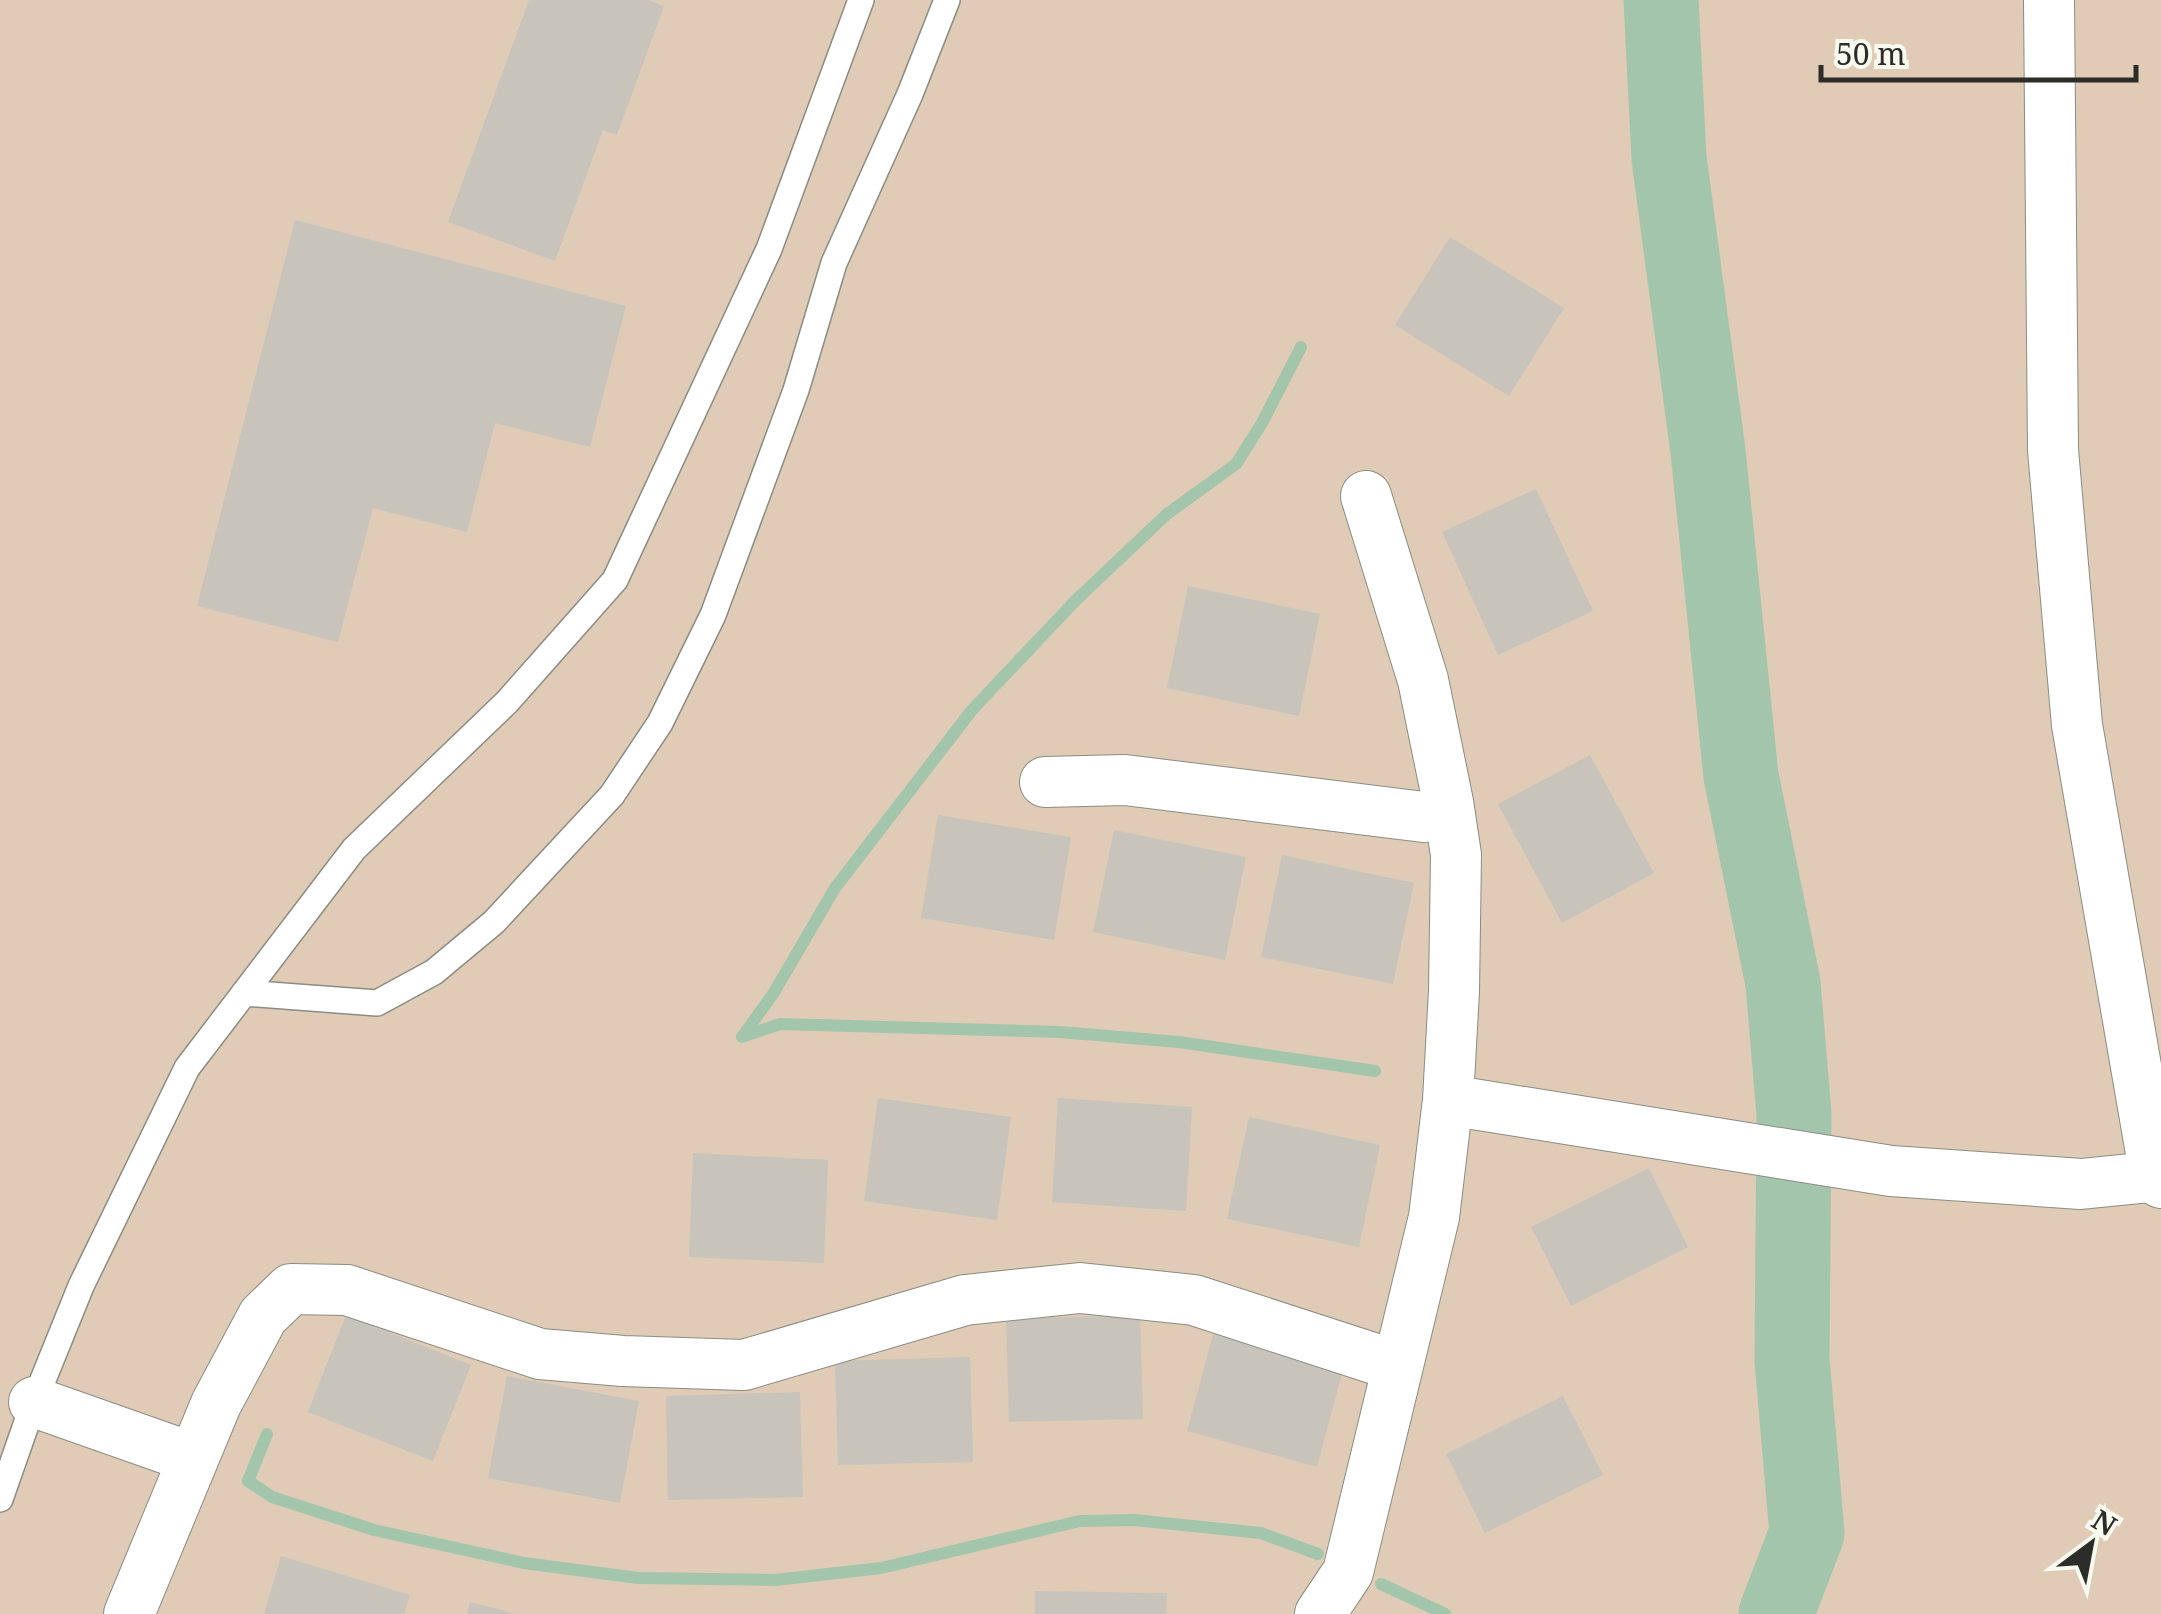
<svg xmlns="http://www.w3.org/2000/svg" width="2161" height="1614" font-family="'Noto Serif',serif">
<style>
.green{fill:#dfcbb6}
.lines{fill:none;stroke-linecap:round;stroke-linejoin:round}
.stream{stroke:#a3c5ac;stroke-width:12}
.river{stroke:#a3c5ac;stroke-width:75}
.building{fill:#c8c4bb}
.lane-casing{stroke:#8b8c83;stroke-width:28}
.street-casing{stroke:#8b8c83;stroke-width:52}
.lane{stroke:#fff;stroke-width:25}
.street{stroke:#fff;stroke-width:50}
</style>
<rect width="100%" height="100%" fill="#f8f9ef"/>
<!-- green -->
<path class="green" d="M0 0H2161V1614H0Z"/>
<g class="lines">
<!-- stream -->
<path class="stream" d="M744 1036 780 1024 1060 1032 1179 1042 1375 1071
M742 1037 773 994 835 888 972 710 1076 600 1167 514 1236 464 1262 423 1301 347
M267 1434 248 1481 272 1497 374 1530 524 1563 638 1578 775 1580 881 1568 1080 1521 1134 1520 1261 1533 1318 1554
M1381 1584 1445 1614"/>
<!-- river -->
<path class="river" d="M1661 0 1669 158 1708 451 1741 776 1783 983 1794 1114 1792 1360 1807 1533 1776 1614"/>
</g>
<!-- building -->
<path class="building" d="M529 0H648L664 6 617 135 603 130 555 261 448 222Z
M295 220 626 306 590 447 495 423 467 532 373 508 338 642 197 606Z
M1450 237 1564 308 1509 396 1395 325Z
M1536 489 1593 611 1498 655 1442 532Z
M1188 586 1320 614 1299 716 1167 688Z
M1590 755 1654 873 1562 923 1498 804Z
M938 815 1071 837 1054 940 921 918Z
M1114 830 1246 857 1225 960 1093 932Z
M1282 855 1414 883 1393 984 1261 957Z
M878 1098 1011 1117 997 1220 864 1201Z
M1058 1098 1192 1107 1186 1211 1052 1202Z
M1249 1117 1380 1145 1359 1247 1227 1219Z
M693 1153 828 1160 824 1263 689 1257Z
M1649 1168 1688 1247 1571 1306 1531 1227Z
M346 1315 471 1365 433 1461 308 1412Z
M1140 1315 1143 1419 1009 1422 1006 1319Z
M1214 1331 1344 1366 1317 1467 1187 1431Z
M970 1357 973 1462 838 1465 835 1361Z
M507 1376 639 1401 620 1503 488 1478Z
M800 1392 803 1497 668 1500 666 1396Z
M1563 1396 1603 1475 1485 1533 1446 1454Z
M281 1556 410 1595 404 1614H264Z
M1035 1591 1167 1593 1166 1614H1035Z
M470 1602 513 1613V1614H467Z"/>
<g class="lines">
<!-- lane casing -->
<g class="lane-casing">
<path id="lane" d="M244 993 377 1003 434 972 494 922 612 795 660 723 713 615 796 390 834 263 910 94 947 0
M0 1499 34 1402 81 1286 187 1068 354 849 507 702 615 580 769 249 861 0"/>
</g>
<!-- street casing -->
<g class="street-casing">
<path id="street" d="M2049 0 2053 450 2077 725 2151 1153 2161 1183
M1045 782 1125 780 1424 817 1448 808
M1448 1100 1891 1171 2081 1184 2159 1176
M34 1402 193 1458
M129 1614 216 1404 263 1316 291 1289 347 1290 540 1354 623 1361 744 1365 965 1300 1080 1288 1194 1300 1397 1366
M1320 1614 1348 1572 1434 1217 1448 1100 1454 991 1456 855 1448 802 1423 680 1366 496"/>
</g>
<!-- lane -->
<use href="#lane" class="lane"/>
<!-- street -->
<use href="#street" class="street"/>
</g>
<!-- north arrow -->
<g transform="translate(2091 1544) rotate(32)" stroke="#f8f9ef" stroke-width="8" paint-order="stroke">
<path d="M0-8L18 38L0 25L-18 38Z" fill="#2c2c29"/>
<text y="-15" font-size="28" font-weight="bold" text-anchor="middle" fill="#2c2c29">N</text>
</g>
<!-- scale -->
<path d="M1821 65v15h315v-15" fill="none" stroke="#2c2c29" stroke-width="5"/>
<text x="1836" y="65" font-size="30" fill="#2c2c29" stroke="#f8f9ef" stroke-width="8" paint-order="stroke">50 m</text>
</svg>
